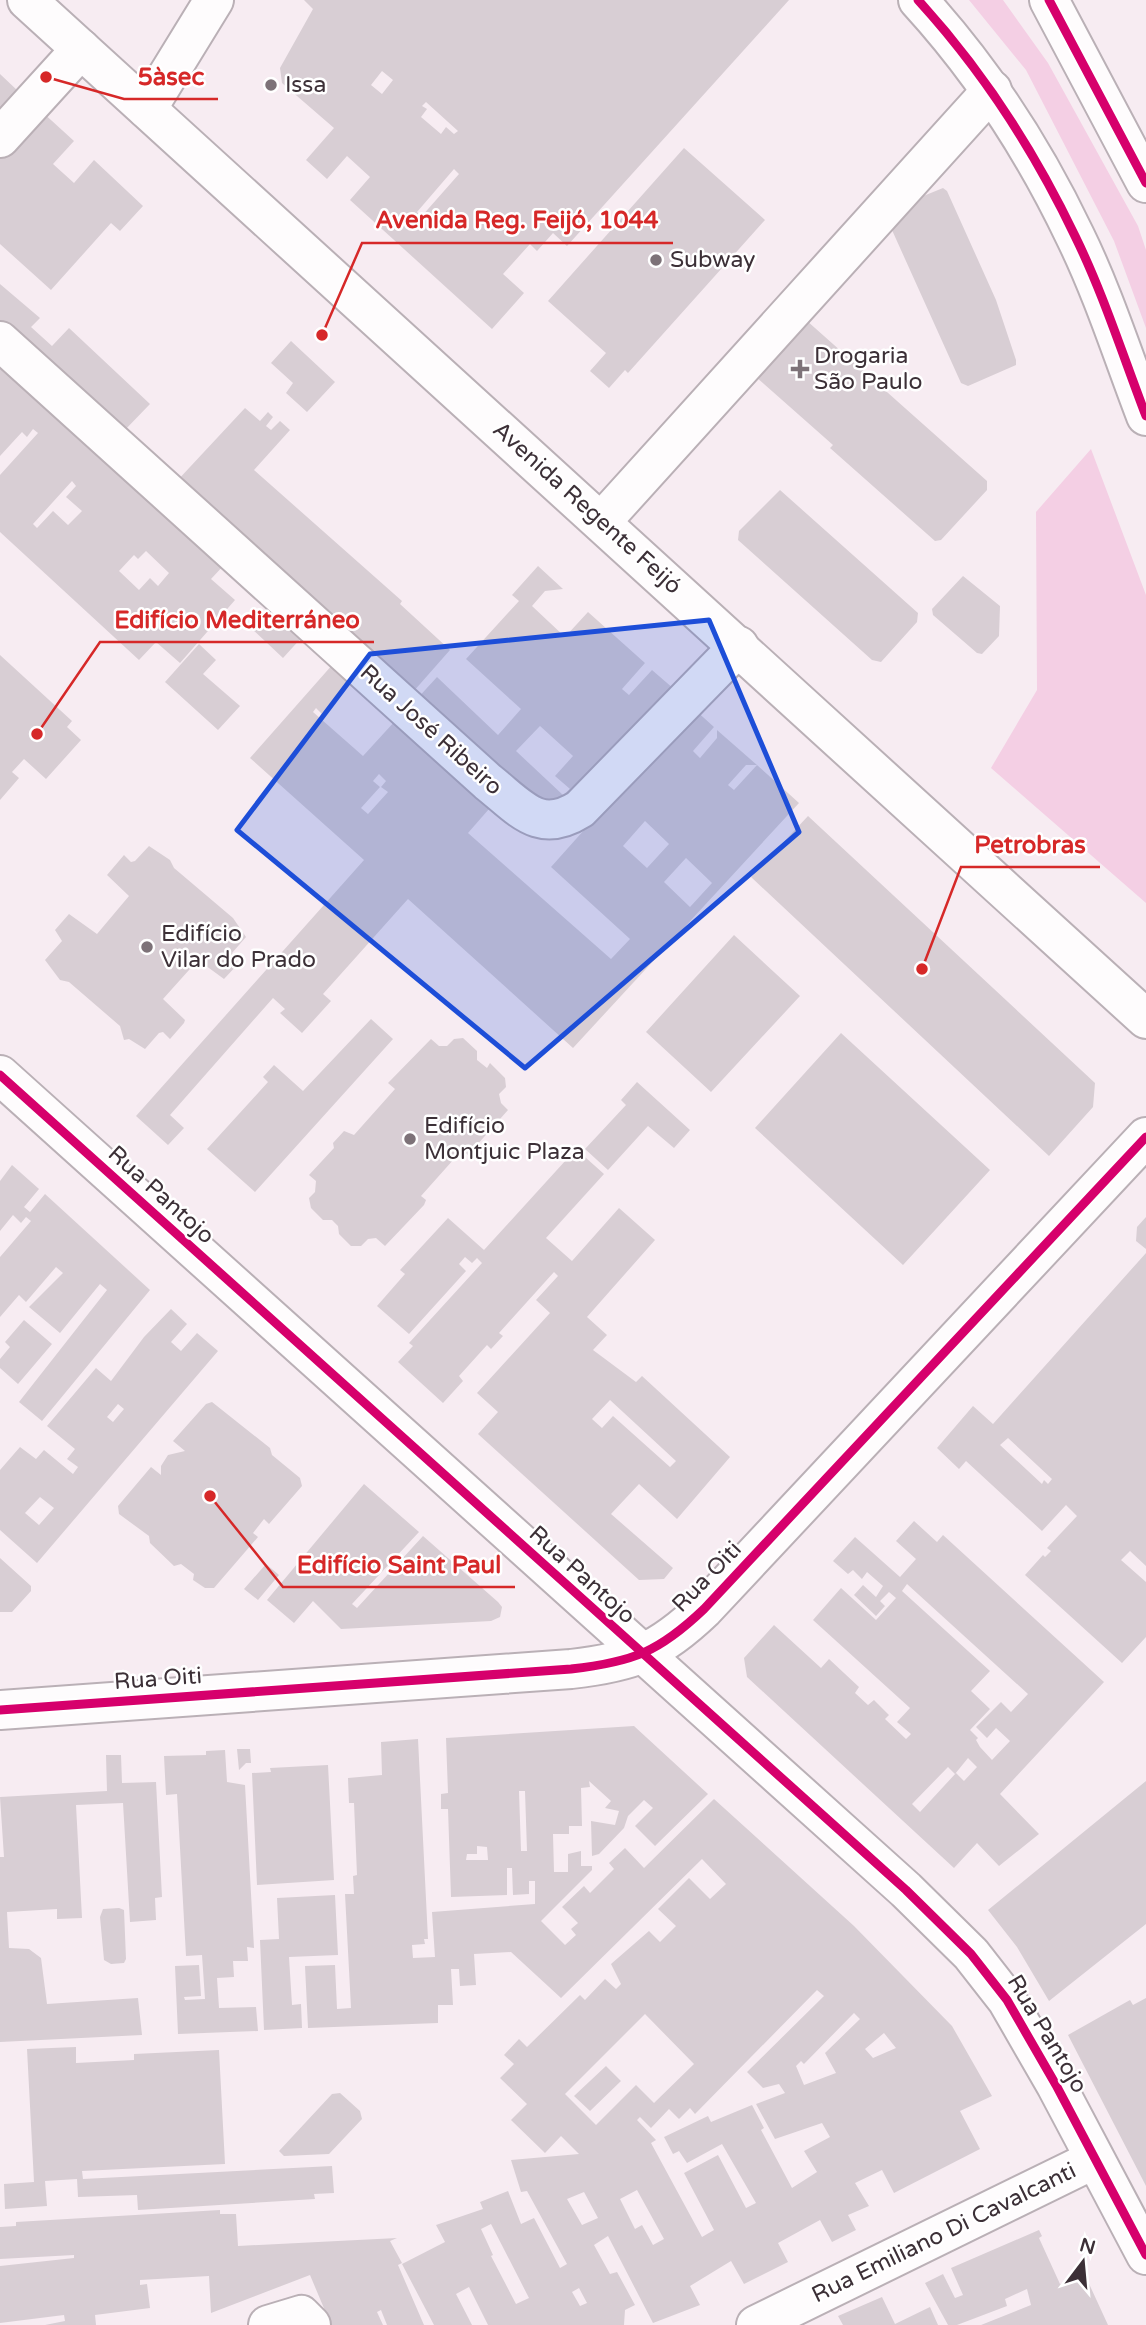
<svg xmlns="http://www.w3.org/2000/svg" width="1146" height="2325" font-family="'Varela Round',sans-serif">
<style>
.green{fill:#f4cfe4}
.building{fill:#d8ced4;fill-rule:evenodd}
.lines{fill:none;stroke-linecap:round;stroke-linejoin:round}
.street-casing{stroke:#bab0b6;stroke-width:42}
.secondary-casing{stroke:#bab0b6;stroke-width:42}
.primary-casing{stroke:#bab0b6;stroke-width:42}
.street{stroke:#fefcfd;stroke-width:38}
.secondary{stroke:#fefcfd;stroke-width:38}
.primary{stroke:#fefcfd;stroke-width:38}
.cycleway-casing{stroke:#fff;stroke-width:13}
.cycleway{stroke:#d6006c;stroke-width:9}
.marked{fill:#1d4ed8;fill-opacity:0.2;stroke:#1d4ed8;stroke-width:5;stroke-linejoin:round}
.poi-dot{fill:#7d7278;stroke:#fff;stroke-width:2.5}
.labels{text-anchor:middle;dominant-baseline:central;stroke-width:5;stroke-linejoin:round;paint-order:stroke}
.poi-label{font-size:23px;fill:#3c3037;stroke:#fff;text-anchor:start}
.street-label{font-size:23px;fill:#3c3037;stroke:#fff}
.leader{fill:none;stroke:#d62828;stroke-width:2.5}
.callout-dot{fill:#d62828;stroke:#fff;stroke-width:2.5}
.callout-label{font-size:24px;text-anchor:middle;font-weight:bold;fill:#d62828;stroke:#fff;stroke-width:5;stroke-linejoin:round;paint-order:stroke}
</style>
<rect width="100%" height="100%" fill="#f7ecf2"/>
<!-- green -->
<path class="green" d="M969 0H1003L1048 63 1138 226 1146 250V328L1114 241 1026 70Z
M1091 449 1146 595V903L991 768 1037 690 1036 512Z"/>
<!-- building -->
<path class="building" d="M304 0H789L567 246 553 233 537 251 530 244 503 274 524 293 492 329 350 200 370 177 347 156 327 179 306 160 334 128 282 83 280 68 313 9ZM382 71 393 80 382 94 371 85ZM426 102 458 131 454 134 446 127 441 134 421 117 427 109 422 106ZM454 169 459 174 421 217 417 212Z
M0 74 18 91 0 110Z
M40 110 74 141 53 164 74 183 94 160 143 206 120 231 111 223 51 290 0 244V153Z
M684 148 765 220 628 373 625 370 609 388 590 371 606 353 548 301Z
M943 188 947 191 996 300 1016 360V365L968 386 961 383 887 219 889 210Z
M0 284 40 318 31 327 52 346 69 328 150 404 122 433 0 322Z
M806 320 987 481V490L941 540 935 541 830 448 833 445 756 377Z
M291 341 335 382 307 412 286 393 293 383 271 363Z
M0 356 225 564 211 579 235 600 180 663 156 642 139 660 0 532V475L38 433 33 429 27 437 22 432 0 456ZM72 481 76 486 66 497 82 511 68 525 53 511 37 528 33 524ZM146 551 169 573 158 586 150 578 139 590 119 571 134 555 138 559Z
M245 408 260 421 268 412 273 417 266 426 271 430 280 421 290 430 254 470 402 601 400 604 450 650 413 692 176 482Z
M780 490 918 613 917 622 881 662 872 660 738 540 739 531Z
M538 566 563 589 545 591 532 606 565 637 588 612 645 663 622 689 629 695 652 670 674 689 561 814 541 817 415 701 437 677 498 735 521 709 466 659 519 601 512 595ZM540 726 573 756 555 776 570 789 563 795 516 751Z
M963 576 1000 606 999 636 982 654 977 653 933 615 932 609Z
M273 607 303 636 283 658 252 629Z
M199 644 216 660 203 674 240 706 218 730 165 682Z
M0 655 72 721 67 727 81 740 46 779 24 759 12 772 19 778 0 800Z
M333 664 352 682 323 715 316 708 313 712 363 756 395 721 489 809 468 833 611 959 630 939 551 867 693 708 714 727 693 751 700 758 717 738V730L757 765H746L728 785 734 790 757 765 799 803 573 1048 408 899 323 994 331 1001 302 1033 280 1013 285 1009 273 998 170 1115 184 1128 168 1145 136 1116 364 860 250 758ZM379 774 386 781 381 787 388 792 368 814 361 808 380 787 373 781ZM645 821 669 844 647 868 623 846ZM686 858 712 883 690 907 664 882Z
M808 816 1095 1083 1093 1107 1049 1156 751 877Z
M149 846 170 860 174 868 233 918 246 937 232 953 238 964 224 979 198 960 163 999 185 1020 184 1023 170 1039 163 1032 159 1033 145 1049 129 1039 124 1040 120 1026 69 982 60 980 45 960 62 941 55 930 69 914 97 934 129 896 107 875 124 855 131 862 135 861Z
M734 935 800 996 711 1092 646 1032Z
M371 1019 393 1039 255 1192 207 1149 268 1082 263 1077 274 1065 303 1091Z
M841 1033 990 1170 903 1265 755 1128Z
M463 1038 477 1051V1060L487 1068 490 1063 505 1078 506 1087 499 1094 501 1103 508 1110 468 1155 462 1150 421 1196 426 1200 424 1205 385 1246 376 1238 368 1239 361 1246H351L339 1234 338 1226 332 1220H323L311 1208 309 1198 315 1192 316 1181 309 1175 334 1148 333 1143 344 1131 354 1135 395 1089 388 1083 431 1039 439 1046H447L454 1039Z
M637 1082 690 1130 674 1148 648 1126 608 1170 585 1149 626 1105 621 1100Z
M576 1149 604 1174 546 1238 572 1261 619 1208 655 1240 587 1317 607 1335 593 1350 636 1382 642 1376 730 1457 677 1519 639 1484 611 1514 673 1568 664 1579 639 1580 478 1434 498 1412 477 1393 550 1313 536 1300 558 1276 554 1272 499 1333 503 1336 491 1349 487 1345 459 1376 463 1381 443 1403 398 1362 413 1346 409 1343 482 1263 477 1258 472 1263 465 1257 459 1264 466 1271 409 1334 377 1306 405 1274 400 1270 448 1218 484 1250ZM610 1400 676 1461 670 1467 613 1416 602 1428 592 1419Z
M12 1165 39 1189 24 1207 30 1212 45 1194 150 1290 42 1421 19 1402 107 1290 100 1284 60 1333 29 1307 63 1273 56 1267 26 1302 19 1295 0 1317V1257L31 1221 26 1217 21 1223 13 1215 0 1231V1181Z
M1146 1217V1249L1136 1241 1137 1227Z
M1146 1253V1566L1130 1551 1121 1560 1146 1582V1637L1122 1663 1025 1575 1043 1555 1045 1557 1051 1551 1047 1548 1077 1516 1066 1505 1042 1531 966 1461 959 1469 937 1448 973 1406 993 1424ZM1008 1438 1052 1479 1048 1484 1044 1480 1042 1484 1000 1445Z
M171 1309 187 1324 171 1342 181 1351 197 1333 218 1351 37 1563 0 1530V1470L20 1447 36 1459 44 1450 73 1474 78 1467 67 1459 75 1449 47 1426 96 1368 111 1381 144 1337ZM118 1404 124 1409 113 1422 107 1417ZM40 1497 54 1508 39 1525 25 1513Z
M24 1320 52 1344 18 1384 0 1368V1359L10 1347 5 1342Z
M212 1402 270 1448 272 1455 300 1478 302 1486 269 1524 264 1519 253 1533 258 1537 214 1588H205L193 1580 194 1574 181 1564 174 1566 150 1543 149 1536 119 1514 118 1506 151 1467 161 1475V1466L168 1455 185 1451 173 1441 206 1404Z
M364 1484 419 1532 352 1604 357 1608 423 1536 498 1602 502 1607 500 1617 491 1621 341 1629 313 1601 294 1623 267 1600Z
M914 1521 937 1542 943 1535 1104 1682 1000 1794 1039 1834 999 1866 977 1843 954 1868 747 1677 744 1658 774 1625 821 1668 829 1659 859 1687 855 1693 868 1705 874 1700 889 1715 885 1719 906 1739 911 1734 897 1722 910 1708 813 1620 841 1588 876 1620 896 1598 889 1592 880 1601 885 1606 876 1616 854 1595 863 1585 876 1597 883 1586 867 1572 862 1579 853 1570 848 1574 833 1561 855 1537 900 1577 916 1559 896 1541ZM907 1584 1028 1694 1011 1712 1001 1702 976 1727 987 1738 996 1728 1010 1741 992 1760 980 1747 976 1740 978 1738 970 1730 990 1709 971 1691 990 1671 902 1591ZM968 1758 977 1767 964 1781 956 1773 920 1812 912 1804 948 1767 955 1774Z
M0 1558 31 1586V1591L12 1612H0Z
M266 1564 279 1575 258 1600 244 1589Z
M634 1726 708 1794 655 1846 635 1826 653 1808 644 1800 628 1816 624 1828 599 1854 592 1856 591 1821 615 1825 619 1811 605 1808 611 1801 589 1781 590 1787 581 1788 582 1826H569V1834H553L554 1872H568V1854L581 1851V1866H592V1870L541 1921 565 1945 576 1935 571 1929 578 1923 562 1907 584 1886 590 1893 614 1869 609 1863 625 1848 644 1868 714 1799 854 1926 952 2026 992 2096 960 2111 980 2149 894 2193 882 2170 855 2183 869 2206 848 2215 856 2230 832 2242 820 2220 778 2243 788 2262 744 2284 731 2261 690 2286 700 2305 653 2323 608 2236 594 2245 610 2274 617 2272 635 2305 625 2310 624 2325H488L469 2287 456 2294 472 2325H434L402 2264 445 2242 436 2225 483 2209 480 2202 508 2191 521 2224 534 2218 560 2268 567 2264 527 2191 521 2192 511 2160 579 2154 561 2136 545 2153 511 2120 527 2104 500 2078 514 2064 504 2055 519 2039 527 2047 580 1995 585 2000 605 1979 616 1989 621 1984 611 1964 649 1931 660 1942 676 1926 658 1909 689 1878 710 1899 726 1884 702 1859 561 1998 511 1952 474 1954 476 1985 460 1986 459 1969H451L453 2005H438V2023L308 2028 305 1966 335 1965 337 2009 351 2008 345 1894H354L353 1876 357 1875 354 1803H349L348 1778 382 1775 381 1742 418 1739 428 1939H424L425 1944 412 1945 413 1958 435 1957 432 1912 535 1904V1881H529V1894L513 1895 512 1868H507V1895L451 1897 448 1809H441V1794L448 1793 446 1738ZM519 1791H525L527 1851H521ZM477 1846 487 1847 488 1860H466L467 1854H477ZM817 1990 824 1996 747 2072 763 2088 779 2084 785 2093 756 2104 775 2139 822 2123 830 2137 804 2151 817 2172 792 2188 761 2130 764 2128 752 2105 711 2122 708 2116 664 2137 673 2154 679 2151 687 2163 722 2144 756 2203 746 2208 718 2155 684 2173 714 2230 702 2237 651 2143 656 2140 637 2120 640 2117 651 2128 669 2109 679 2119 690 2108 695 2114ZM854 2013 860 2019 825 2053 836 2073 804 2085 796 2066 801 2061 804 2064ZM645 2014 694 2064 654 2103 636 2085 596 2125 565 2094ZM884 2033 896 2048 873 2058 865 2049ZM637 2190 664 2239 653 2245 642 2225 635 2229 620 2199ZM584 2192 598 2218 582 2225 567 2199ZM491 2224 529 2298 516 2304 491 2256 493 2255 481 2229ZM579 2288 587 2303 580 2306 572 2292Z
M237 1749H250L251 1763H246L239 1770Z
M225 1750 227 1782 245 1785 254 1948 247 1947 248 1961H233L234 1977 217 1978 219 2008 256 2007 258 2031 178 2034 175 1966 199 1965 201 1996 184 1997 185 2000 205 1999 202 1955 186 1956 177 1794 166 1795 164 1756 206 1755V1751Z
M106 1755H121L122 1783 156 1782 162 1897 155 1898 156 1920 130 1922 123 1803 76 1805 82 1918 57 1919V1909L7 1912 9 1948 29 1949 41 1958 47 2004 138 1998 142 2035 0 2042V1857H4L0 1797 107 1791Z
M328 1765 334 1880 257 1885 252 1773 271 1772 270 1768Z
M1146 1781V1924L1049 2001 1017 1947 988 1910Z
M335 1895 338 1955 289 1957 292 2005 301 2004 302 2028 264 2030 260 1940 279 1939 277 1898Z
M119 1908 124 1910 126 1959 124 1963 111 1964 104 1960 100 1917 103 1909Z
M1146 1998V2186L1068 2035 1130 2000 1133 2005Z
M76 2047V2063L134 2060V2054L219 2050 225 2164 82 2171 83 2179 332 2166 334 2193 314 2194 315 2199 138 2210 137 2195 78 2197 77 2179 45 2181 47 2206 5 2209 4 2184 34 2182 27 2049Z
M606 2066 621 2081 590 2111 574 2096Z
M340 2093 360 2111 362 2119 329 2154 284 2156 279 2151 332 2094Z
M220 2210V2214H236L238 2246 397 2238 390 2241 402 2263 398 2265 424 2325H387L381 2310 377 2312 383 2325H331L310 2275 211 2313 209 2276 140 2280V2285L147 2284 150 2308 95 2315 96 2325H45L65 2321 64 2315 0 2323V2266L74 2258V2255L0 2259V2227L16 2226V2222Z
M1039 2230 1042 2236 1039 2238 1060 2284 1085 2275 1108 2325H981L1031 2305 1027 2289 1005 2299 1007 2306 957 2325H948L925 2283 943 2274 955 2298 963 2295 951 2268Z
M882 2297 895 2324 930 2307 938 2325H843L838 2316Z"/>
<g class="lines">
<!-- street casing -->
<g class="street-casing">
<path id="street" d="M147 109 214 0
M0 138 81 49
M0 341 488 782C521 808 539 835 580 809L739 646
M602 521 992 90
M0 1075 906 1890 971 1954 1007 2000 1056 2085 1146 2255
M0 1710 571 1669C633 1662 659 1652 704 1609L1146 1137
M268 2325 301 2315 311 2325
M756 2325 1095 2159"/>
</g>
<!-- secondary casing -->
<g class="secondary-casing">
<path id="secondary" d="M27 0 1146 1019"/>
</g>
<!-- primary casing -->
<g class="primary-casing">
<path id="primary" d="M918 0C981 69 1035 152 1075 236 1103 293 1123 356 1146 416
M1049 0 1146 183"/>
</g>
<!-- street -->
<use href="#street" class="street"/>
<!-- secondary -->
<use href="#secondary" class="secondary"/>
<!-- primary -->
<use href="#primary" class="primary"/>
<!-- cycleway casing -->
<g class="cycleway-casing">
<path id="cycleway" d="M918 0C981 69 1035 152 1075 236 1103 293 1123 356 1146 416
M1049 0 1146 183
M0 1075 906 1890 971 1954 1007 2000 1056 2085 1146 2255
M0 1710 571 1669C633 1662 659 1652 704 1609L1146 1137"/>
</g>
<!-- cycleway -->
<use href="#cycleway" class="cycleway"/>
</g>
<!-- marked area -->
<path class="marked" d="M709 620 799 832 525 1068 237 830 370 654Z"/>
<!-- markers -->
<g class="poi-dot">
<circle cx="271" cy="85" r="7"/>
<circle cx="656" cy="260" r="7"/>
<path d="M796.5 358.5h7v7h7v7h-7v7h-7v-7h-7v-7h7z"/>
<circle cx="147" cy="947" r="7"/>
<circle cx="410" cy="1139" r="7"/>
</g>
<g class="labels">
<!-- poi labels -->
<g class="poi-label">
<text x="285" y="85">Issa</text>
<text x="670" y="260">Subway</text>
<text x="814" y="356">Drogaria<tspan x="814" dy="26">São Paulo</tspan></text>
<text x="161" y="934">Edifício<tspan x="161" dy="26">Vilar do Prado</tspan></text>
<text x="424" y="1126">Edifício<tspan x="424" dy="26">Montjuic Plaza</tspan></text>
</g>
<!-- street labels -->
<g class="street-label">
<text transform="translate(587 508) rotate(42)">Avenida Regente Feijó</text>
<text transform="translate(431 730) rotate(42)">Rua José Ribeiro</text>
<text transform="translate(161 1195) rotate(42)">Rua Pantojo</text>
<text transform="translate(582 1575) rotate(42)">Rua Pantojo</text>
<text transform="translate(707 1577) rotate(-46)">Rua Oiti</text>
<text transform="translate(158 1679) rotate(-4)">Rua Oiti</text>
<text transform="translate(1047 2034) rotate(59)">Rua Pantojo</text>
<text transform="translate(944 2233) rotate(-26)">Rua Emiliano Di Cavalcanti</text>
</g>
</g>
<!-- callouts -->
<path class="leader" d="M46 77L124 99H218M322 335L362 243H673M37 734L100 642H374M922 969L961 867H1100M210 1496L283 1587H515"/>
<g class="callout-dot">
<circle cx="46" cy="77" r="7"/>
<circle cx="322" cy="335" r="7"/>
<circle cx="37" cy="734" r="7"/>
<circle cx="922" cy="969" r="7"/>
<circle cx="210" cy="1496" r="7"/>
</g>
<g class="callout-label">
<text x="171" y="85">5àsec</text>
<text x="517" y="228">Avenida Reg. Feijó, 1044</text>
<text x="237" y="628">Edifício Mediterráneo</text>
<text x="1030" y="853">Petrobras</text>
<text x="399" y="1573">Edifício Saint Paul</text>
</g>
<!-- north arrow -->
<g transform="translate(1083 2262) rotate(16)" stroke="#ffffff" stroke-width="5" paint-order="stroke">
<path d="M0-5L12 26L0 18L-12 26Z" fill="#3c3037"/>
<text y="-10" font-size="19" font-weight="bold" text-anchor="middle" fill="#3c3037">N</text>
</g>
</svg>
